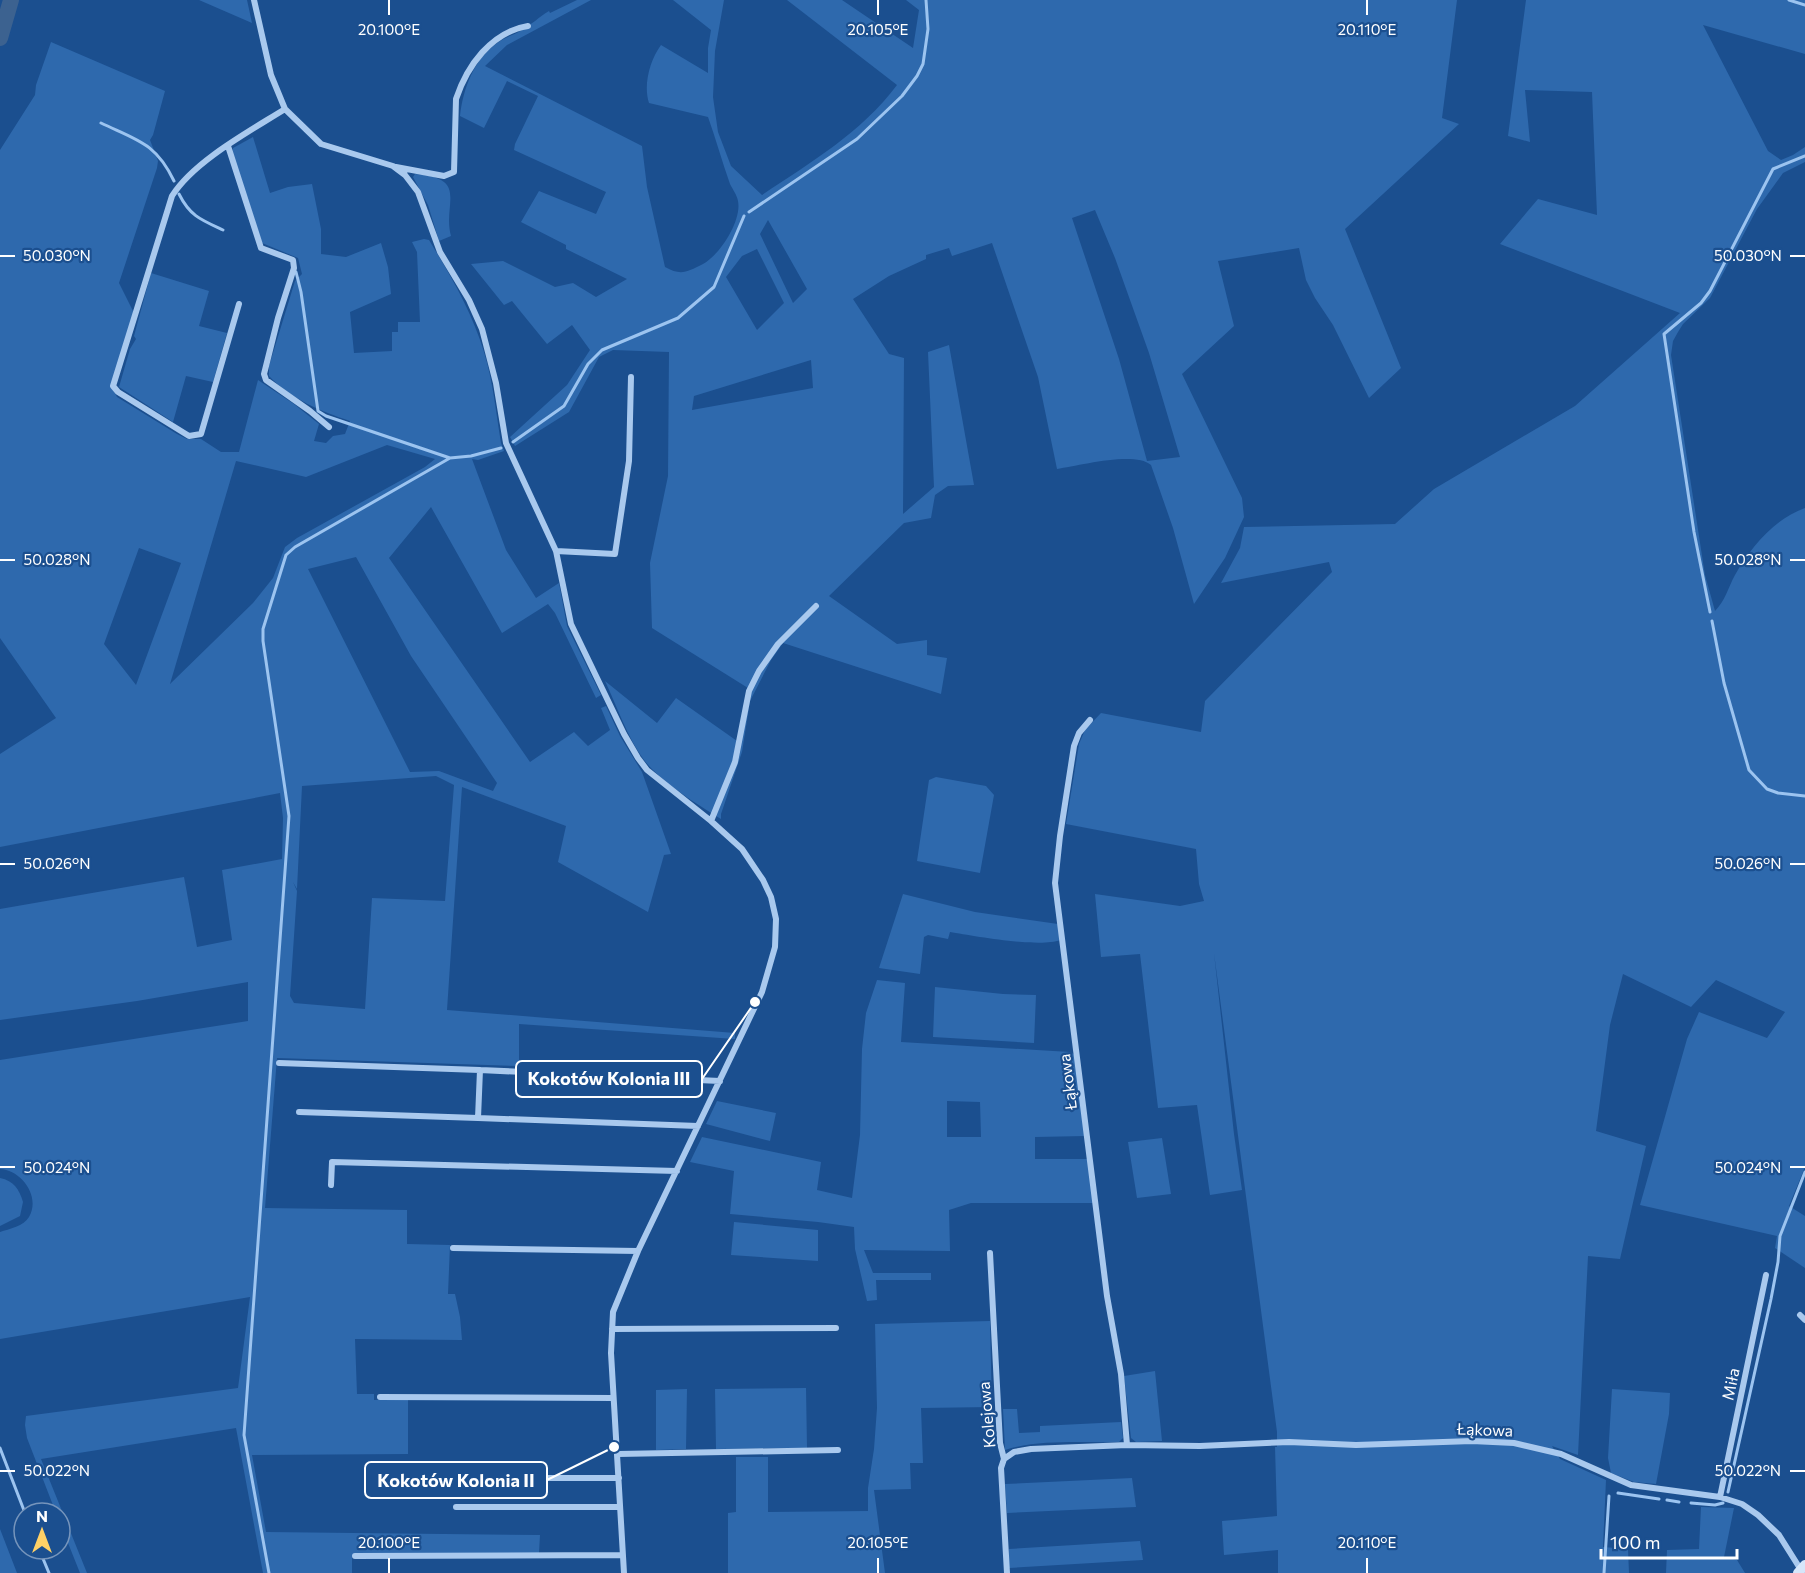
<svg xmlns="http://www.w3.org/2000/svg" width="1805" height="1573" font-family="Commissioner,sans-serif">
<style>
.green{fill:#2e69ad;fill-rule:evenodd}
.lines{fill:none;stroke-linecap:round;stroke-linejoin:round}
.stream{stroke:#9cc4f0;stroke-width:3}
.river{stroke:#3c6290;stroke-width:16}
.street{stroke:#a9c9ee;stroke-width:6}
.secondary{stroke:#d6e6fa;stroke-width:10}
.ticks{fill:none;stroke:#fff;stroke-width:2}
.labels{text-anchor:middle;dominant-baseline:central;stroke-width:4.5;stroke-linejoin:round;paint-order:stroke}
.street-label{font-size:16px;fill:#fff;stroke:#1b4f8f}
.ticks-label{font-size:15px;text-anchor:middle;fill:#fff;stroke:#1b4f8f;stroke-width:4.5;stroke-linejoin:round;paint-order:stroke}
.leader{fill:none;stroke:#fff;stroke-width:2}
.callout-dot{fill:#fff;stroke:#1b4f8f;stroke-width:2}
.callout{fill:#1b4f8f;stroke:#fff;stroke-width:2}
.callout-label{font-size:18px;text-anchor:middle;font-weight:bold;fill:#fff}
</style>
<rect width="100%" height="100%" fill="#1b4f8f"/>
<!-- green -->
<path class="green" d="M199 0H247L252 23Z
M577 0H591L507 45 485 66 642 146 647 187 665 267C681 276 687 272 703 264 720 255 742 220 738 201 737 195 733 190 730 184 722 162 716 139 708 117L649 103C643 85 650 60 661 45L708 73V48L711 30 673 0H724L715 51 713 97 718 132 731 166 762 195C811 162 861 133 897 85L787 0H842L913 48 919 10 906 0H1457L1442 118 1459 124 1345 229 1401 368 1369 398 1333 325 1315 298 1306 280 1299 248 1218 261 1234 326 1182 374 1242 498 1244 517 1225 558 1194 604 1173 528 1151 465C1134 451 1079 466 1057 469L1038 377 992 243 952 256 949 248 926 255V259L889 276 853 299 889 354 904 358 903 514 934 487 928 352 949 345 974 485 948 486 935 495 931 518 904 523 829 596 897 644 927 640V655L947 658 941 694 783 643 771 660 750 701 742 752 721 814V819C697 804 662 783 644 760 627 737 617 706 605 681L657 723 676 698 737 741 748 688 652 628 650 563 668 476 669 352 613 350 599 357 569 412 515 446 510 437 567 385 590 350 572 325 547 344 512 301 504 305 471 264 503 261 555 287 573 283 596 297 627 279 566 249V245L521 222 539 191 596 214 606 192 514 150 515 144 538 96 507 81 484 128 460 116C463 89 474 59 497 43 505 37 514 35 522 30 531 25 539 17 549 11L550 13ZM1095 210 1115 258 1149 353 1180 457 1147 461 1119 359 1072 218ZM768 220 807 289 793 303 760 234ZM757 249 784 303 757 330 726 277 742 256ZM811 360 813 388 692 410 694 396Z
M1526 0H1805V54L1703 25 1768 151 1781 160 1793 155 1805 147V162L1783 173 1757 209 1710 298 1683 324 1678 332 1673 341 1671 355 1705 575 1715 611C1725 601 1728 588 1735 575 1751 547 1774 519 1805 508V1167L1789 1206 1805 1216V1268L1775 1248 1777 1236 1640 1205 1687 1039 1699 1012 1767 1038 1785 1012 1716 980 1691 1007 1623 974 1610 1025 1596 1131 1646 1146 1620 1259 1588 1256 1578 1455 1552 1446 1560 1459 1606 1480 1603 1547 1628 1549 1629 1573H1278V1550L1224 1555 1222 1521 1277 1516 1275 1447H1277V1432L1214 953 1234 1134 1242 1190 1210 1195 1197 1105 1158 1108 1140 954 1101 957 1095 894 1180 906 1204 901 1199 884 1196 849 1066 824 1079 744 1085 730 1101 713 1201 732 1205 701 1332 572 1329 562 1221 583 1240 548 1244 527 1395 524 1434 489 1575 406 1680 313 1500 244 1538 199 1597 215 1592 92 1525 90 1530 142 1508 136Z
M51 42 165 91 153 135 150 140 158 161 157 168 119 283 134 313 111 385 117 397 177 434 187 439H201L221 452H239L258 380 294 404 319 424 314 441 326 443 333 436 345 434 350 421C320 411 291 399 269 376V366L295 281 302 274 298 258 262 243 232 152 233 148 253 137 270 193 288 187 312 184 321 229V254L346 257 381 243 388 267 391 294 350 312 354 353 392 351V332H398V322H420L417 252 412 242 424 239 429 240C451 276 472 312 484 352 493 381 496 413 501 443L504 451 478 460 472 459 506 550 536 598 559 583 567 626 601 695 596 698 555 613 548 604 502 633 431 507 389 558 530 762 574 732 588 746 610 730 601 708 606 706 620 736 642 772 671 854 664 855 648 912 558 862 566 826 462 787 447 1010 735 1033V1039L519 1024V1066L277 1058 265 1208 407 1210V1244L450 1245 448 1294H455L460 1317 462 1340 355 1339 357 1394H374V1400H408V1454L252 1455 266 1532 540 1535 539 1553 352 1555V1573H263L236 1428 41 1459 87 1573H80L60 1523V1513H56L27 1438 25 1425 26 1416 238 1388 250 1297 0 1339V1232C9 1229 24 1226 29 1217 41 1196 21 1170 0 1169V1060L248 1021V982L137 1001 0 1020V909L184 877 197 947 232 940 222 870 282 859 283 818 280 793 0 847V754L56 718 0 638V150L35 95 36 85ZM387 445 435 459 425 467 297 538 285 547 273 578 253 603 170 684 236 461 306 477ZM139 548 181 563 136 685 104 644ZM356 557 411 656 497 783 493 791 439 771 410 772 308 569ZM436 776 454 785 445 901 372 898 365 1009 294 1003 290 996 297 891 293 882 297 889 302 786Z
M415 174C470 178 442 204 451 236L439 241 428 205 413 177Z
M151 273 209 291 199 326 227 333 213 382 186 376 173 422 119 387 130 349 136 339 134 336Z
M936 777 986 786 994 795 980 873 917 861 929 780Z
M903 894 975 912 1058 924 1060 940C1040 948 974 936 950 932L948 939 928 935 924 937 920 974 879 968Z
M877 980 905 983 901 1042 1070 1052 1075 1055 1086 1136 1035 1137V1159H1088L1093 1203H971L949 1210 950 1251 864 1250 873 1273H931V1280H876L877 1300 867 1301 855 1249 854 1227 818 1222 730 1214 734 1171 690 1162 702 1137 821 1162 817 1190 852 1198 860 1135 862 1049 866 1013ZM947 1101 980 1102 981 1137H947Z
M935 987 1003 994 1036 995 1034 1043 933 1037Z
M717 1101 776 1113 770 1141 706 1124Z
M1162 1138 1171 1194 1137 1198 1128 1142Z
M0 1178C14 1181 19 1189 23 1202L20 1216 0 1226Z
M734 1222 818 1230V1261L731 1255Z
M990 1321 992 1407 921 1408 923 1463H910L911 1489 874 1490 885 1573H728V1513L736 1512V1457H768V1512L868 1511V1488L874 1449 877 1408 875 1324Z
M1155 1371 1162 1441 1136 1442 1131 1438 1124 1376Z
M806 1388 807 1448 716 1449 715 1389Z
M687 1389 686 1449 656 1450V1390Z
M1612 1389 1670 1393 1669 1414 1656 1484 1634 1482 1611 1473 1608 1458Z
M1003 1409H1017L1019 1433 1040 1432V1426L1121 1422 1123 1438 1119 1442C1083 1443 1039 1439 1005 1450Z
M1132 1478 1136 1507 1007 1513 1005 1484Z
M1701 1507 1734 1508 1724 1557 1737 1560 1745 1573H1666L1667 1550 1699 1549Z
M0 1529 17 1573H0Z
M1140 1541 1143 1560 1009 1568V1549Z"/>
<g class="lines">
<!-- stream -->
<path class="stream" d="M1789 0 1805 5
M101 123C137 140 156 143 174 181
M179 194C190 216 201 220 223 230
M749 212 857 139 902 96 917 76 923 64 928 29 926 0
M296 272 301 292 318 411 326 416 450 458
M513 442 564 406 588 364 602 350 678 318 714 287 744 216
M1710 612 1694 532 1664 334 1701 303 1710 291 1773 169 1805 156
M1712 621 1724 683 1749 770 1767 789 1778 793 1805 796
M0 1448 25 1513
M1728 1492 1771 1299 1778 1262 1780 1236 1805 1172
M1618 1493 1659 1499
M1667 1500 1679 1502
M1691 1503 1715 1505 1723 1503
M39 1549 49 1573
M269 1573 244 1435 289 816 263 641V629L286 555 295 547 450 458 471 456 501 448
M1604 1573 1609 1496"/>
<!-- river -->
<path class="river" d="M0 38 11 0"/>
<!-- street -->
<path class="street" d="M254 0 271 75 285 109 321 144 393 166 405 175 418 192 440 252 469 300 482 329 496 383 506 443 556 551 571 624 624 734 638 758 647 770 711 821 742 849 763 880 771 897 776 919 775 947 762 992 638 1251 613 1312 611 1353 624 1573
M228 146 261 248 293 260 294 268 278 318 264 374 266 380 310 411 329 427
M396 167 444 176 454 172 456 99C467 66 491 32 528 26
M239 304 201 434 189 436 118 392 113 386 172 196C194 161 250 131 285 109
M556 551 615 554 629 461 631 377
M1090 720 1079 733 1074 746 1060 836 1055 883 1107 1296 1121 1374 1127 1445
M711 821 735 762 749 691 759 671 778 644 816 606
M279 1063 480 1070 720 1081
M299 1112 478 1118 480 1070
M478 1118 698 1126
M331 1185 332 1162 677 1171
M453 1248 638 1251
M990 1253 1000 1443 1004 1459 1001 1468 1007 1573
M1800 1315 1805 1320
M612 1329 836 1328
M380 1397 613 1398
M618 1454 838 1450
M1004 1459 1014 1452 1031 1449 1127 1445 1200 1446 1289 1442 1356 1445 1472 1441 1514 1443 1561 1454 1631 1485 1720 1497 1742 1504 1758 1515 1779 1535 1801 1570
M453 1478H619
M1720 1497 1766 1275
M456 1507H620
M355 1556 623 1555"/>
<!-- secondary -->
<path class="secondary" d="M1798 1573 1805 1565"/>
</g>
<!-- ticks -->
<path class="ticks" d="M389 0V15M878 0V15M1367 0V15M0 256H15M1790 256H1805M0 560H15M1790 560H1805M0 864H15M1790 864H1805M0 1167H15M1790 1167H1805M0 1471H15M1790 1471H1805M389 1558V1573M878 1558V1573M1367 1558V1573"/>
<g class="labels">
<!-- street labels -->
<g class="street-label">
<text transform="translate(1067 1082) rotate(-97)">Łąkowa</text>
<text transform="translate(1730 1384) rotate(-78)">Miła</text>
<text transform="translate(986 1415) rotate(-95)">Kolejowa</text>
<text transform="translate(1485 1429) rotate(2)">Łąkowa</text>
</g>
</g>
<g class="ticks-label">
<text x="389" y="35">20.100°E</text>
<text x="878" y="35">20.105°E</text>
<text x="1367" y="35">20.110°E</text>
<text x="57" y="261">50.030°N</text>
<text x="1748" y="261">50.030°N</text>
<text x="57" y="565">50.028°N</text>
<text x="1748" y="565">50.028°N</text>
<text x="57" y="869">50.026°N</text>
<text x="1748" y="869">50.026°N</text>
<text x="57" y="1173">50.024°N</text>
<text x="1748" y="1173">50.024°N</text>
<text x="57" y="1476">50.022°N</text>
<text x="1748" y="1476">50.022°N</text>
<text x="389" y="1548">20.100°E</text>
<text x="878" y="1548">20.105°E</text>
<text x="1367" y="1548">20.110°E</text>
</g>
<!-- callouts -->
<path class="leader" d="M755 1002L702 1079M614 1447L547 1480"/>
<g class="callout-dot">
<circle cx="755" cy="1002" r="6"/>
<circle cx="614" cy="1447" r="6"/>
</g>
<g class="callout">
<rect x="516" y="1061" width="186" height="36" rx="6"/>
<rect x="365" y="1462" width="182" height="36" rx="6"/>
</g>
<g class="callout-label">
<text x="609" y="1085">Kokotów Kolonia III</text>
<text x="456" y="1487">Kokotów Kolonia II</text>
</g>
<!-- north arrow -->
<g transform="translate(42 1531)"><circle r="28" fill="#1b4f8f" stroke="#7695bc" stroke-width="1.5"/>
<path d="M0-4.5L10 22L0 15L-10 22Z" fill="#ffd166"/>
<text y="-9" font-size="16" font-weight="bold" text-anchor="middle" fill="#ffffff">N</text>
</g>
<!-- scale -->
<path d="M1601 1549v9h136v-9" fill="none" stroke="#ffffff" stroke-width="3"/>
<text x="1610" y="1549" font-size="18" fill="#ffffff" stroke="#1b4f8f" stroke-width="4.5" paint-order="stroke">100 m</text>
</svg>
